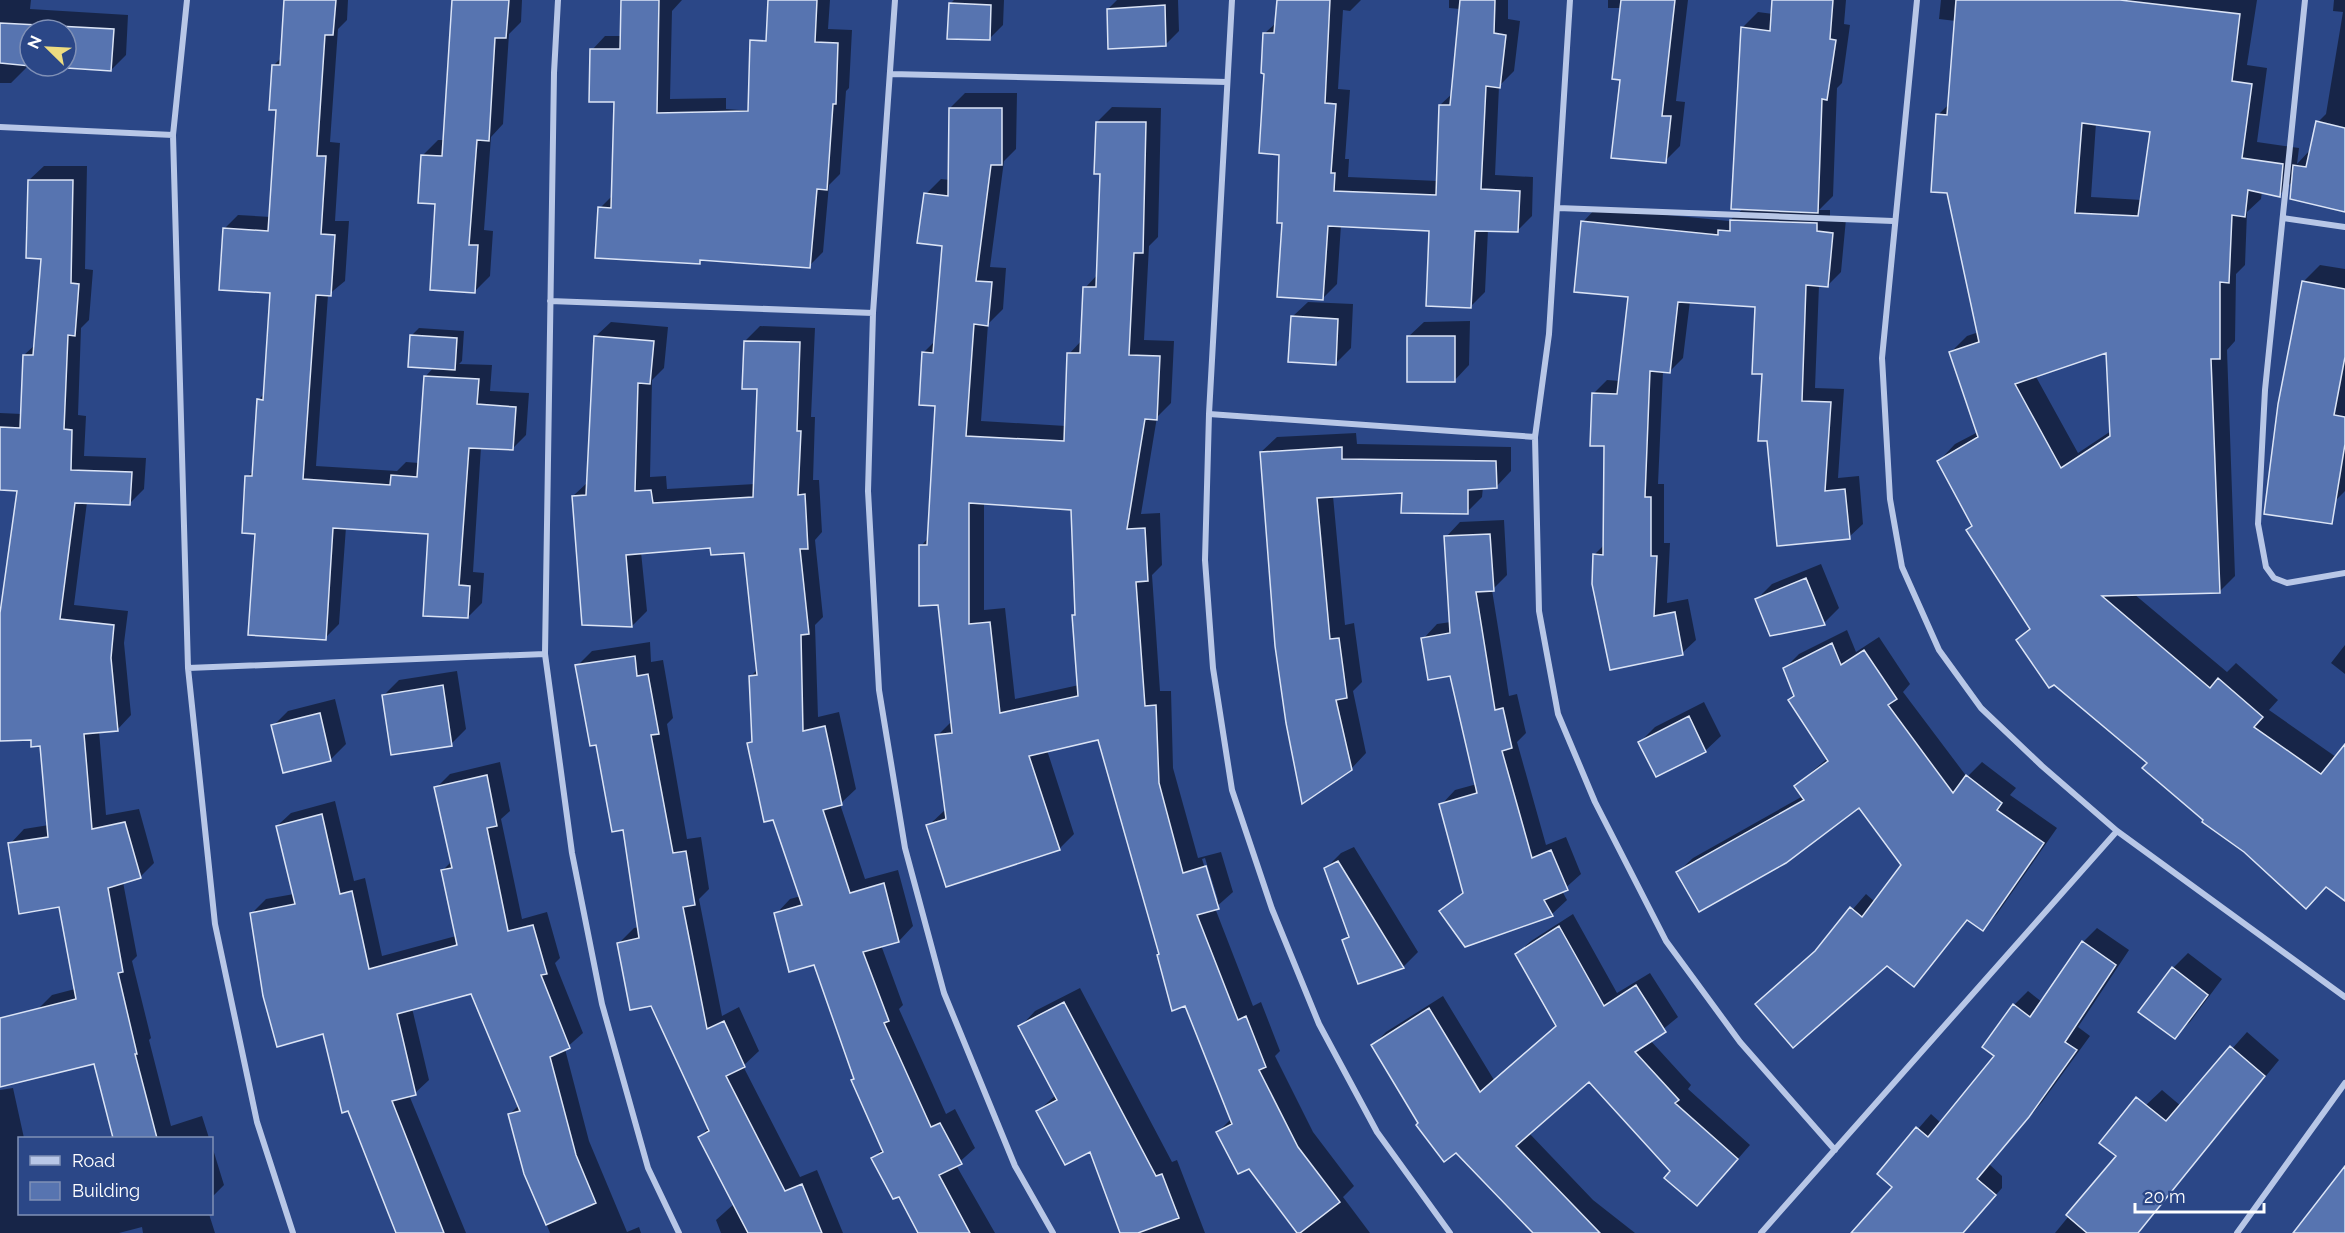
<svg xmlns="http://www.w3.org/2000/svg" width="2345" height="1233" font-family="Raleway,sans-serif">
<style>
.shadow{fill:#0007;fill-rule:evenodd}
.building{fill:#5774b0;stroke:#dbe4f6;stroke-width:1.5;fill-rule:evenodd}
.lines{fill:none;stroke-linecap:round;stroke-linejoin:round}
.minor{stroke:#b8c7e7;stroke-width:6}
</style>
<rect width="100%" height="100%" fill="#2b4787"/>
<!-- shadow -->
<path class="shadow" d="M0 0H31L30 9 128 15 126 55 111 70 57 66H66V30H30V64H27L26 68 11 83H0Z
M285 0H348L347 20 338 29 330 142 340 143 335 221H349L345 281 328 295 316 466 397 471 406 462 419 463 425 377 434 367 412 335 419 328 464 331 462 361 459 364 492 365 490 391 529 393 526 435 512 449 481 447 473 572 484 573 482 603 468 617 430 532 346 527 339 624 325 638 257 532 247 477 254 470 258 400 265 393 271 291 224 229 238 215 271 217 278 109 273 66 282 57Z
M453 0H522L521 22 509 34 503 124 491 137 484 230 493 231 490 276 475 291 437 203 423 155 438 140H444Z
M622 0H682L672 11 670 99 726 98V109L768 112 779 0H830L828 29 852 30 849 88 846 91 840 174 829 185 823 252 809 266 704 259 700 262 600 208 613 195 616 101 592 50 605 36H621Z
M954 0H1004L1003 25 989 39 950 4Z
M1117 0H1178L1179 31 1166 44 1108 9Z
M1279 0H1361L1350 11 1343 10 1338 89 1350 90 1345 159H1349L1348 177 1438 181 1440 105 1453 93 1460 9 1449 8V0H1508V19L1520 21 1514 71 1499 86 1495 175 1533 177 1532 216 1517 231 1488 230 1485 292 1471 306 1430 230 1341 225 1337 284 1323 298 1284 222 1281 153 1266 72 1265 33 1277 22Z
M1608 0H1688L1676 101 1685 102 1680 146 1665 161 1621 79 1622 8H1608Z
M1774 0H1846L1844 24 1850 25 1842 83 1837 88 1833 196 1819 210H1830V218L1846 219 1841 272 1827 286 1819 285 1815 388 1844 389 1838 478 1859 476 1863 524 1849 537 1778 545 1757 306 1690 301 1683 358 1669 372 1663 371 1658 484H1664V543H1670L1667 603 1688 599 1696 640 1682 653 1594 555 1604 545 1605 444 1593 394 1607 380 1620 381 1630 295 1583 222 1596 208 1729 221 1744 208 1742 28 1758 12 1773 14Z
M1941 0H2257L2247 65 2267 68 2257 142 2299 148 2297 164 2311 149 2318 122 2326 114 2343 12 2333 11 2334 0H2345V210L2293 181 2279 195 2262 191 2261 199 2247 212 2245 265 2236 274 2235 341 2227 350 2235 576 2219 592 2134 594 2227 672 2236 663 2278 700 2269 710 2336 757 2345 747V899L2327 886 2306 907 2245 851 2205 819 2149 762 2018 640 2030 627 1968 530 1973 525 1939 461 1955 444 1978 432 1951 352 1967 336 1979 332 1938 115 1950 103 1956 21 1939 19ZM2096 123 2152 131 2142 200 2091 197ZM2108 350 2111 431 2078 453 2035 375Z
M965 93H1017L1016 149 1004 161 990 267 1006 268 1003 309 988 324 981 421 1066 426 1069 354 1082 340 1085 288 1098 274 1102 173 1097 122 1112 107 1161 108 1158 237 1149 246 1144 340 1174 341 1171 403 1157 417 1141 514 1160 513 1162 565 1152 575 1160 691H1171L1173 768 1198 858 1221 852 1233 892 1215 908 1253 1006 1261 1002 1280 1051 1275 1056 1313 1132 1354 1186 1343 1197 1370 1233H1299L1249 1167 1218 1132 1231 1119 1186 1004 1160 954 1099 738 1047 750 1074 834 1059 849 928 826 946 809 937 736 952 721 939 604 921 546 929 537 936 404 923 353 936 340 944 245 926 194 941 179 950 180V108ZM984 503 1073 508 1076 613 1074 616 1079 685 1015 699 1005 608 984 610ZM1205 858 1218 900H1215L1202 859Z
M44 166H87L85 269 93 270 89 320 81 328 78 415 86 416 84 456 146 458 144 489 130 503 87 502 74 605 128 611 124 643 131 715 117 730 99 731 106 815 139 809 154 863 140 877 123 882 137 956 132 961 151 1038 149 1040 171 1126 202 1116 209 1138H115L95 1063 38 1009 52 995 75 989 60 906 10 844 24 829 49 825 42 744 32 738 0 739V613L18 489H0V413L22 414 24 355 36 344 43 257 29 180Z
M2320 265 2345 269V491L2336 500 2269 474 2303 282Z
M1308 302 1353 304 1351 348 1336 363 1292 317Z
M1470 321 1469 365 1454 381 1408 337 1424 322Z
M611 322 668 327 664 368 652 380 650 477 666 476 667 489 755 484 758 388 745 341 760 326 815 328 811 417H815L813 480H819L822 532 815 540 823 617 815 625 818 717 839 712 856 789 840 804 865 879 898 870 913 926 899 941 881 945 903 1005 899 1009 946 1114 955 1109 975 1148 956 1165 995 1233H920L899 1195 873 1159 883 1148 815 963 776 914 790 899 801 896 749 744 753 740 751 676 758 669 745 551 712 546 641 552 647 611 632 626 573 496 588 482 596 336Z
M1356 433 1357 444 1511 447V471L1496 487H1483L1482 497 1467 512 1404 492 1333 496 1345 625 1354 623 1362 682 1353 691 1366 753 1351 769 1261 452 1277 437Z
M1504 520 1507 575 1492 590 1509 696 1517 694 1526 733 1517 742 1546 845 1566 837 1581 874 1562 891 1567 900 1552 914 1466 945 1441 911 1464 891 1441 805 1455 790 1477 784 1451 674 1423 639 1437 624 1451 622 1446 537 1460 522Z
M1821 564 1839 608 1824 623 1757 599 1772 584Z
M1847 630 1856 652 1879 637 1910 684 1903 692 1967 777 1982 762 2016 788 2010 795 2057 828 1997 914 1982 929 1969 919 1914 985 1887 964 1821 946 1866 894 1875 902 1903 865 1859 806 1678 872 1693 858 1803 796 1795 786 1828 758 1785 668 1799 654Z
M650 642 651 662 663 660 673 718 667 724 687 839 701 837 709 889 699 899 722 1016 739 1007 759 1051 743 1066 800 1177 817 1170 843 1233H721L716 1220 734 1204 700 1137 709 1127 652 1004 619 943 634 928 639 927 624 828 597 744 577 666 592 651Z
M2345 645V674L2331 663Z
M457 671 466 729 451 744 384 695 399 680Z
M335 699 346 744 331 759 273 726 288 711Z
M1704 702 1721 736 1705 751 1640 742 1655 727Z
M500 762 510 811 501 819 522 919 547 912 560 958 555 963 583 1033 565 1049 589 1141 627 1232 639 1227 641 1233H550L526 1173 509 1115 519 1105 472 992 412 1008 429 1080 415 1093 409 1095 466 1233H398L324 1032 252 913 266 899 294 894 277 826 291 813 335 801 354 881 365 878 382 956 456 936 443 870 452 861 436 788 450 774Z
M1354 847 1418 952 1403 967 1344 940 1350 935 1326 868 1341 853Z
M1573 914 1617 993 1650 973 1678 1017 1650 1040 1691 1085 1688 1089 1750 1145 1710 1191 1672 1171 1590 1080 1529 1133 1593 1200 1635 1233H1535L1456 1151 1420 1123 1373 1045 1386 1032 1443 996 1494 1080 1557 1025 1517 954 1531 941Z
M2097 928 2129 950 2078 1027 2090 1036 2042 1102 1989 1164 2002 1176V1188L1962 1233H1853L1894 1187 1879 1174 1931 1114 1941 1123 1996 1056 2014 1005 2028 991 2042 1002 2083 942Z
M2188 953 2222 979 2190 1022 2174 1037 2173 968Z
M1080 988 1172 1162 1177 1160 1205 1233H1121L1090 1150 1038 1111 1056 1095 1020 1027 1035 1011Z
M2247 1032 2279 1060 2137 1233H2055L2118 1156 2112 1151 2146 1105 2162 1090 2181 1106Z
M13 1088 24 1138H20V1214H209L215 1233H143L142 1227 119 1233H0V1090Z
M212 1146 224 1185 212 1197Z"/>
<!-- building -->
<path class="building" d="M284 0H336L333 35H325L317 156H326L321 234 335 235 331 296 316 295 303 479 390 485 391 475 417 477 424 376 479 379 477 404 516 407 513 450 469 448 459 585 470 586 468 618 423 616 428 534 333 528 326 640 248 635 255 534 242 533 245 476H252L257 399 263 400 270 293 219 290 223 228 268 231 276 110H269L272 65H280Z
M452 0H509L506 38H495L489 141 477 140 469 245H478L475 293 430 290 435 204 418 203 421 155 442 156Z
M621 0H659L657 113 748 111 750 40 766 41 768 0H817L815 42 838 43 836 104H833L827 190 817 189 810 268 700 260V264L595 258 598 207 611 208 614 102H589L590 49H620Z
M1277 0H1330L1325 103 1336 104 1331 173H1335L1334 191 1436 195 1439 105H1450L1460 0H1495L1494 33 1506 35 1500 88 1486 86 1481 189 1520 191 1518 232 1475 231 1471 308 1426 306 1429 231 1328 226 1323 300 1277 297 1282 223H1277L1279 155 1259 153 1264 74 1261 73 1263 33H1274Z
M1621 0H1675L1662 116H1671L1666 163 1611 158 1620 80 1612 79Z
M1772 0H1833L1830 39 1836 40 1827 100 1822 99 1818 213 1731 209 1741 27 1770 31Z
M1956 0H2120L2240 14 2232 81 2252 84 2242 158 2283 164 2280 197 2248 190 2245 217 2232 215 2229 283 2220 282V359H2211L2220 593 2102 596 2210 688 2218 678 2263 717 2254 727 2321 774 2345 744V901L2326 887 2306 909 2244 852 2202 822 2203 820 2142 768 2147 763 2054 685 2049 688 2016 640 2030 629 1966 530 1972 526 1937 461 1978 437 1949 352 1979 342 1947 193 1931 192 1936 114 1947 115ZM2082 123 2150 132 2138 216 2075 213ZM2106 353 2110 436 2061 468 2015 384Z
M949 3 991 5 990 40 947 39Z
M1165 5 1166 46 1108 49 1107 9Z
M0 23 114 29 111 71 36 66H66V30H30V66L0 63Z
M949 108H1002V165H991L976 281 992 282 988 326 974 324 966 436 1064 441 1067 353H1080L1083 287H1096L1100 174H1094L1096 122H1146L1143 253H1134L1129 355 1160 356 1157 420 1145 419 1127 529 1145 528 1148 581 1136 582 1145 706 1156 705 1159 783 1183 873 1206 866 1219 909 1197 915 1238 1020 1246 1016 1266 1067 1259 1070 1298 1147 1340 1202 1300 1233H1297L1249 1169 1238 1174 1216 1132 1232 1124 1185 1006 1172 1011 1157 955 1159 954 1098 740 1029 756 1060 850 946 887 926 825 946 819 935 735 952 733 938 605 919 606V545H927L935 406 919 405 922 352 933 353 942 246 917 243 924 193 948 196ZM969 503 1071 510 1075 615H1072L1078 696 1000 713 990 622 969 624Z
M2316 121 2345 128V212L2290 199 2293 165 2306 167Z
M28 180H73L71 283 79 284 75 336 68 335 64 429 72 430 71 470 132 472 130 505 75 503 60 619 114 625 111 658 118 731 84 734 92 829 125 822 141 878 108 888 123 972 118 973 137 1054H135L157 1138H113L94 1064 0 1087V1018L76 999 59 907 19 914 8 843 48 837 40 746 31 747V740L0 741V613L17 491 0 490V427L20 428 23 355H33L41 259 26 258Z
M1730 220 1817 223V231L1833 233 1828 287 1806 285 1802 401 1831 402 1825 491 1845 489 1850 539 1777 546 1767 441H1758L1762 374H1752L1755 307 1678 302 1670 373 1650 371 1645 497H1651V556H1657L1654 616 1675 612 1683 655 1610 670 1592 584 1593 554 1603 555 1604 446H1590L1592 393 1617 394 1628 297 1574 292 1581 221 1718 235V230L1730 231Z
M2302 281 2345 289V357L2334 415 2345 417V444L2332 524 2264 514 2278 404Z
M1291 316 1338 319 1336 365 1288 362Z
M410 335 457 338 455 370 408 367Z
M594 336 654 341 650 384 638 383 635 491 651 490 653 503 753 497 757 389H742L744 341 800 342 797 431H801L798 495 805 494 808 549H800L809 634 801 635 803 731 825 726 842 805 823 810 850 893 884 883 899 942 863 952 889 1021 884 1023 931 1127 940 1123 962 1164 939 1175 970 1233H918L899 1197 893 1199 871 1158 883 1152 851 1080 854 1079 814 965 789 972 774 913 802 905 773 820 764 822 747 743 752 742 749 676 757 675 744 553 711 555 710 548 626 555 632 627 582 625 572 496 586 495Z
M1407 336H1455V382H1407Z
M1342 447V459L1496 461 1497 488 1468 490V514L1401 513 1402 493 1317 498 1330 639 1339 638 1347 698 1336 700 1352 770 1302 804 1286 723 1275 646 1260 452Z
M1490 534 1494 591 1476 592 1495 710 1503 708 1512 748 1502 751 1532 858 1551 850 1568 890 1544 900 1553 916 1465 947 1439 911 1463 893 1439 804 1477 793 1450 676 1428 680 1421 638 1450 633 1444 536Z
M1806 578 1825 625 1770 636 1755 599Z
M1832 643 1841 665 1864 650 1897 699 1888 705 1953 793 1966 775 2002 803 1997 810 2044 843 1983 931 1967 920 1914 987 1887 966 1793 1048 1755 1004 1815 951 1850 907 1862 917 1901 865 1859 808 1786 863 1699 912 1676 872 1804 800 1794 786 1828 761 1788 700 1794 696 1783 668Z
M635 656 637 676 648 674 659 734 651 735 673 853 686 851 695 905 683 907 707 1029 724 1021 745 1067 726 1076 785 1191 802 1184 822 1233H748L698 1137 709 1131 651 1006 630 1010 617 943 639 938 623 830 612 832 596 745 590 746 575 665Z
M443 685 452 746 391 755 382 695Z
M320 713 331 761 283 773 271 725Z
M1689 716 1706 752 1656 777 1638 742Z
M487 775 497 826 487 828 508 931 533 925 547 974 541 975 570 1048 550 1057 576 1155 596 1203 546 1225 524 1174 508 1114 520 1111 471 994 397 1014 416 1095 392 1101 444 1233H396L348 1111 342 1113 323 1034 277 1047 263 996 250 913 295 904 276 826 322 814 340 894 352 891 369 969 457 945 441 870 452 868 434 787Z
M1338 861 1404 968 1358 984 1342 940 1349 937 1324 868Z
M1559 926 1604 1006 1636 985 1666 1032 1635 1052 1679 1100 1675 1103 1738 1159 1697 1206 1664 1178 1670 1171 1589 1082 1516 1146 1600 1233H1533L1456 1153 1444 1162 1416 1125 1418 1123 1371 1045 1429 1008 1480 1092 1556 1026 1515 954Z
M2082 941 2116 965 2065 1042 2077 1050 2029 1117 1977 1179 1996 1195 1963 1233H1851L1892 1187 1877 1174 1916 1127 1928 1137 1994 1056 1982 1047 2013 1004 2030 1017Z
M2172 967 2208 995 2175 1039 2138 1012Z
M1064 1002 1156 1176 1162 1174 1179 1218 1138 1233H1120L1090 1152 1065 1165 1036 1111 1057 1100 1018 1026Z
M2230 1046 2265 1076 2138 1233H2087L2066 1215 2116 1156 2099 1143 2136 1097 2166 1121Z
M2345 1166V1233H2293Z"/>
<g class="lines">
<!-- minor -->
<path class="minor" d="M187 0 173 135 188 668 215 924 257 1122 293 1233
M558 0 554 73 545 654 572 853 602 1004 648 1168 679 1233
M895 0 873 313 868 491 879 690 905 848 944 993 1015 1166 1053 1233
M1232 0 1209 414 1205 560 1213 668 1232 790 1272 909 1319 1024 1377 1132 1450 1233
M1570 0 1549 334 1535 437 1539 611 1558 714 1595 802 1666 941 1740 1042 1835 1150
M1917 0 1882 358 1890 499 1902 567 1939 650 1981 708 2042 766 2117 831 2345 997
M2305 0 2265 390 2258 524 2266 567 2274 578 2287 583 2345 573
M891 74 1227 82
M0 127 173 135
M1558 208 1893 221
M2283 218 2345 227
M550 301 873 313
M1209 414 1535 437
M188 668 545 654
M1761 1233 2117 831
M2237 1233 2345 1083"/>
</g>
<!-- legend -->
<rect x="18" y="1137" width="195" height="78" fill="#2b4787" stroke="#8091b7" stroke-width="1.5"/>
<rect x="30" y="1156" width="30" height="9" fill="#b8c7e7" stroke="#8091b7" stroke-width="1.5"/>
<text x="72" y="1167" font-size="18" fill="#ffffff">Road</text>
<rect x="30" y="1182" width="30" height="18" fill="#5774b0" stroke="#8091b7" stroke-width="1.5"/>
<text x="72" y="1197" font-size="18" fill="#ffffff">Building</text>
<!-- north arrow -->
<g transform="translate(48 48) rotate(294)"><circle r="28" fill="#2b4787" stroke="#8091b7" stroke-width="1.5"/>
<path d="M0-4.5L10 22L0 15L-10 22Z" fill="#eddc80"/>
<text y="-9" font-size="16" font-weight="bold" text-anchor="middle" fill="#ffffff">N</text>
</g>
<!-- scale -->
<path d="M2135 1203v9h129v-9" fill="none" stroke="#ffffff" stroke-width="3"/>
<text x="2144" y="1203" font-size="18" fill="#ffffff" stroke="#2b4787" stroke-width="4.5" paint-order="stroke">20 m</text>
</svg>
